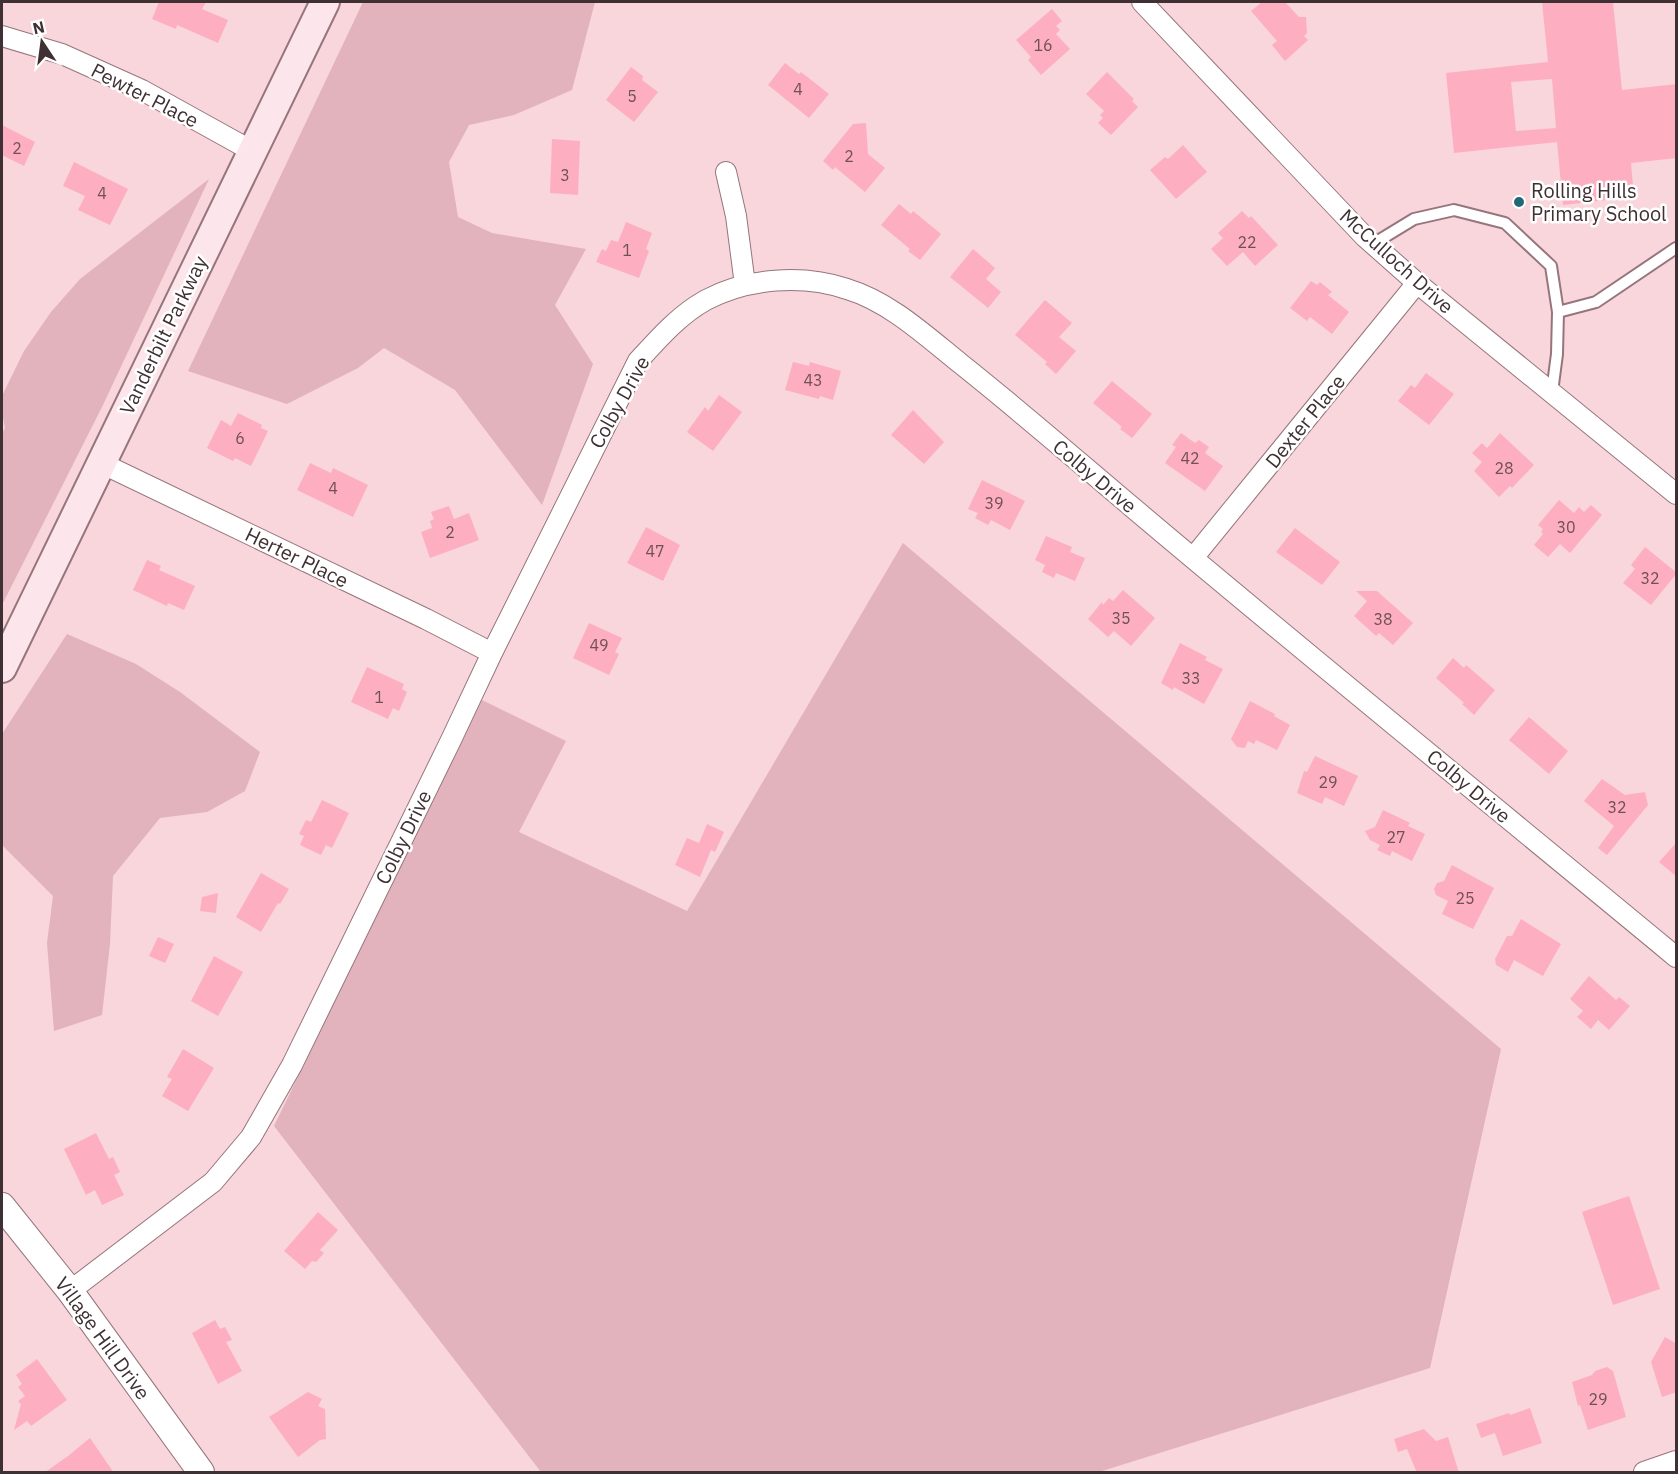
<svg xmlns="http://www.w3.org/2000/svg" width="1678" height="1474" font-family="'IBM Plex Sans',sans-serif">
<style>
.green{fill:#e2b3bd}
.building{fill:#fdafc1;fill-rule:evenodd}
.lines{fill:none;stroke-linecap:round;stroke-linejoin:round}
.service-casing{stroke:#96757c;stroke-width:14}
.minor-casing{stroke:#96757c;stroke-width:22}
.tertiary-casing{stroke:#96757c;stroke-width:28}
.secondary-casing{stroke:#96757c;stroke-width:32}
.service{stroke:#fff;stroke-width:10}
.minor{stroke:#fff;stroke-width:20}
.tertiary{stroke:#fff;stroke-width:26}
.secondary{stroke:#fce6eb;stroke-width:28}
.poi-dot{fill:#226877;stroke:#fff;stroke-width:2}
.labels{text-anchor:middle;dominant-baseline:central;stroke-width:5;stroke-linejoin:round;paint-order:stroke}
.number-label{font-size:16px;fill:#6e5056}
.street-label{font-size:20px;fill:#3e3033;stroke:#fff}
.poi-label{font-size:20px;fill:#3e3033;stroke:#fff;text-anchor:start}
</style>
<rect width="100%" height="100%" fill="#f9d5dc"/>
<!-- green -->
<path class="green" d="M363 2H595L572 90 514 115 469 125 449 162 458 217 492 233 586 249 555 305 593 364 542 505 455 390 384 348 358 368 287 404 188 371Z
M209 179 103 405 2 605V434L5 428 2 412V396L24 351 51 312 80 279Z
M903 543 1501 1049 1430 1368 1099 1472H541L274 1126 482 700 566 741 519 832 687 911Z
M67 634 136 664 180 692 260 752 245 791 207 812 160 818 113 876 110 944 102 1015 54 1031 47 943 53 896 2 845V734Z"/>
<!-- building -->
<path class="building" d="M159 2H206L202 9 228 20 218 43 177 25 176 29 152 19Z
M1262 2H1285L1299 17H1306L1307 33 1304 36 1308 40 1285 61 1272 45 1277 41 1251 11Z
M1542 2H1613L1622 90 1677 84V158L1631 163 1634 197 1563 205 1557 142 1454 153 1446 73 1548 62ZM1552 79 1556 128 1516 131 1511 82Z
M1052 9 1062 21 1056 26 1060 30 1056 34 1070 49 1041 75 1028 60 1031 57 1016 40Z
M785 63 799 74 801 72 829 94 809 118 768 85Z
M631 67 643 76 642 80 658 92 634 122 606 100Z
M1107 72 1134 99 1132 101 1138 107 1111 135 1098 123 1103 118 1100 115 1104 111 1086 94Z
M866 123 868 154 885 168 865 192 835 167 833 170 823 161 853 124Z
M2 125 35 142 24 166 2 155Z
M552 139 580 141 578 195 550 193Z
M1183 145 1207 172 1176 199 1150 170 1165 157 1168 159Z
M74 162 128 189 110 225 78 210 85 196 63 186Z
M899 204 911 214 913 211 941 234 920 260 908 251 910 249 881 225Z
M1242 211 1249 218 1251 216 1278 245 1255 266 1243 252 1227 266 1211 249 1223 238 1218 233Z
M626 222 652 233 646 249 649 251 639 278 596 262 602 249 606 251 611 240 618 242Z
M973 249 995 268 986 279 1001 292 988 308 950 277Z
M1311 281 1317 285 1320 282 1332 292 1328 295 1349 312 1332 334 1310 317 1307 321 1290 308Z
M1045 300 1072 323 1059 337 1076 351 1056 374 1045 364 1047 362 1015 335Z
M793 362 809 366 810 362 841 371 833 400 820 396 819 399 785 390Z
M1426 373 1454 394 1429 425 1398 401 1411 385 1415 388Z
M1112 381 1152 414 1132 438 1120 429 1122 427 1093 403Z
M719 395 742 412 713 451 687 432 705 407 708 411Z
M913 410 944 442 924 464 891 435Z
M238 413 262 425 261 428 268 431 251 466 235 458 233 461 207 448 221 420 231 426Z
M1181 433 1195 443 1199 440 1209 447 1205 453 1223 466 1205 491 1165 463 1176 447 1172 445Z
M1500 433 1534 465 1512 488 1510 486 1499 497 1474 471 1482 462 1472 453 1482 443 1487 448Z
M310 463 331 473 333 468 368 485 353 517 297 490Z
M982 480 1025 501 1010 530 991 520 988 525 975 518 978 513 968 509Z
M1559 500 1574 513 1579 507 1584 512 1591 505 1602 515 1570 553 1560 544 1548 557 1534 545 1543 534 1541 532 1543 529 1538 525Z
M449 506 454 519 469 513 479 540 430 558 421 532 432 528 430 521 434 519 431 512Z
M646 527 680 545 663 581 627 563Z
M1295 528 1340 562 1322 585 1276 552Z
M1046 536 1072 547 1070 552 1085 558 1075 581 1056 573 1054 578 1042 572 1045 565 1035 560Z
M1645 547 1677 573 1651 605 1623 583 1635 569 1631 565Z
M147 560 161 566 159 570 195 586 184 610 168 603 167 606 133 590Z
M1123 590 1155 618 1131 646 1114 631 1108 637 1088 619 1102 602 1103 605 1109 598 1113 601Z
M1356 591H1377L1413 623 1393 645 1379 633 1376 636 1354 616 1367 601Z
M589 623 622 638 615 652 619 654 609 675 573 658Z
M1180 643 1207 657 1205 660 1223 669 1204 704 1174 687 1173 690 1161 683Z
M1453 658 1464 668 1466 665 1495 690 1474 715 1462 704 1464 703 1436 678Z
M367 667 404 684 402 689 407 692 399 711 393 708 388 719 351 702Z
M1250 701 1275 714 1274 716 1290 725 1277 750 1256 740 1254 744 1248 741 1245 748 1237 747 1231 739Z
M1529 717 1568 751 1549 774 1509 740Z
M1315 756 1358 776 1344 806 1325 797 1322 804 1297 793 1304 771 1307 772Z
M1602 779 1625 795 1645 792 1648 805 1607 855 1598 848 1614 826 1584 801Z
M322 800 349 813 332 848 326 845 321 855 300 845 304 836 299 834 306 820 311 822Z
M1383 810 1410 823 1408 826 1425 834 1412 861 1392 851 1390 856 1377 850 1380 845 1370 840 1365 831 1375 827Z
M707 824 724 832 715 852 711 850 700 877 675 865 687 838 699 843Z
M1677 842V877L1659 862Z
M1452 865 1494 888 1473 929 1442 914 1448 901 1436 895 1434 889 1437 883 1444 881Z
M261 873 289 889 280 904 278 903 261 932 236 917Z
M218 893 216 913 200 911 202 897Z
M1521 919 1561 944 1543 976 1514 960 1508 972 1496 965 1495 959 1507 936H1512Z
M158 937 174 944 165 963 149 956Z
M214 956 243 972 218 1016 191 1001Z
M1589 976 1616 1000 1619 997 1630 1006 1609 1030 1598 1020 1591 1029 1577 1017 1583 1011 1570 999Z
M183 1049 214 1068 188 1111 162 1096 172 1079 167 1077Z
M96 1133 109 1159 113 1157 120 1172 114 1175 124 1195 102 1205 95 1190 86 1195 64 1149Z
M1629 1196 1660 1289 1613 1305 1582 1212Z
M318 1212 338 1230 320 1250 324 1253 316 1262 312 1261 305 1269 284 1251Z
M215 1320 220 1329 225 1327 232 1340 226 1342 242 1371 218 1384 192 1333Z
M1665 1337 1677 1344V1392L1662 1397 1651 1362Z
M37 1359 67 1400 31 1426 27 1421 14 1430 21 1404 18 1401 25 1396 18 1387 22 1384 16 1375Z
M1607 1367 1613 1371 1626 1417 1588 1430 1580 1405 1578 1406 1572 1382 1592 1375 1595 1371Z
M308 1392 322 1399 318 1406 325 1409 326 1439 320 1440 298 1457 269 1417Z
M1530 1408 1542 1443 1503 1456 1495 1433 1481 1438 1476 1424 1509 1413 1510 1415Z
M1424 1429 1436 1441 1448 1437 1459 1473H1417L1407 1449 1398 1452 1394 1439Z
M90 1438 114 1473H44L68 1456Z"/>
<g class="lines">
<!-- service casing -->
<g class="service-casing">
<path id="service" d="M1373 244 1414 219 1454 210 1505 223 1551 266 1558 312 1557 354 1552 392
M1558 312 1596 302 1676 248"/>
</g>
<!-- minor casing -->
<g class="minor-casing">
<path id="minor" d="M1142 2 1365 237 1417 283 1676 494
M2 36 62 54 142 90 252 151
M726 172 736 216 745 285
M101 463 426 619 492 653
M1193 558 1417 283
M70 1291 213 1182 251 1137 292 1065 451 740 492 653 638 361C659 338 679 315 706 300 747 278 803 274 847 289 890 302 926 336 961 364 1019 410 1075 459 1132 507 1312 659 1495 807 1676 957
M1644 1472 1676 1461"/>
</g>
<!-- tertiary casing -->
<g class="tertiary-casing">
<path id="tertiary" d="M2 1206 70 1291 201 1472"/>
</g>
<!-- secondary casing -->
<g class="secondary-casing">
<path id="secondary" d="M2 668 325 2"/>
</g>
<!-- service -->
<use href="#service" class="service"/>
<!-- minor -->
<use href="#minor" class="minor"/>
<!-- tertiary -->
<use href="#tertiary" class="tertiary"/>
<!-- secondary -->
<use href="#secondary" class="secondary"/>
</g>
<!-- markers -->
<circle class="poi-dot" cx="1519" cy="202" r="6"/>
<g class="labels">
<!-- number labels -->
<g class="number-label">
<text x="1043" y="45">16</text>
<text x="798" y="89">4</text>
<text x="632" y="96">5</text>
<text x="17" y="148">2</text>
<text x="849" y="156">2</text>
<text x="565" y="175">3</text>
<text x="102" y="193">4</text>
<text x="1247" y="242">22</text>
<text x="627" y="250">1</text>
<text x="813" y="380">43</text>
<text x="240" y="438">6</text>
<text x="1190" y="458">42</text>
<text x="1504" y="468">28</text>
<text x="333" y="488">4</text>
<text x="994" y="503">39</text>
<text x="1566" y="527">30</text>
<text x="450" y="532">2</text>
<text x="655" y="551">47</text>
<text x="1650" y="578">32</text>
<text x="1121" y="618">35</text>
<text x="1383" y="619">38</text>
<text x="599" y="645">49</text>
<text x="1191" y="678">33</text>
<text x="379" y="697">1</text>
<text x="1328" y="782">29</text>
<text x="1617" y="807">32</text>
<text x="1396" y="837">27</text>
<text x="1465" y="898">25</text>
<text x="1598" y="1399">29</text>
</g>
<!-- street labels -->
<g class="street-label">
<text transform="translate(145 95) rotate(27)">Pewter Place</text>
<text transform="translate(1397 261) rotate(42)">McCulloch Drive</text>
<text transform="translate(163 335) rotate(-64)">Vanderbilt Parkway</text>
<text transform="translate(619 402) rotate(-61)">Colby Drive</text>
<text transform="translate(1305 421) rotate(-51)">Dexter Place</text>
<text transform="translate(1095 476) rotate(40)">Colby Drive</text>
<text transform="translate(297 557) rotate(26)">Herter Place</text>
<text transform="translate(1469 786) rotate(40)">Colby Drive</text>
<text transform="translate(403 837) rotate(-64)">Colby Drive</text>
<text transform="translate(103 1338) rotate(54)">Village Hill Drive</text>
</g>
<!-- poi labels -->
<g class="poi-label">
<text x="1531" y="190">Rolling Hills<tspan x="1531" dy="23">Primary School</tspan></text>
</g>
</g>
<!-- border -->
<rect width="1678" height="1474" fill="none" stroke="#3e3033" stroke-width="6"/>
<!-- north arrow -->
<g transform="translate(42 42) rotate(347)" stroke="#ffffff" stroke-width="4.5" paint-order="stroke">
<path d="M0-4.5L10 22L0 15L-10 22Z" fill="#3e3033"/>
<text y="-9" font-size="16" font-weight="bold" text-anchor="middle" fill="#3e3033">N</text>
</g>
</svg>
